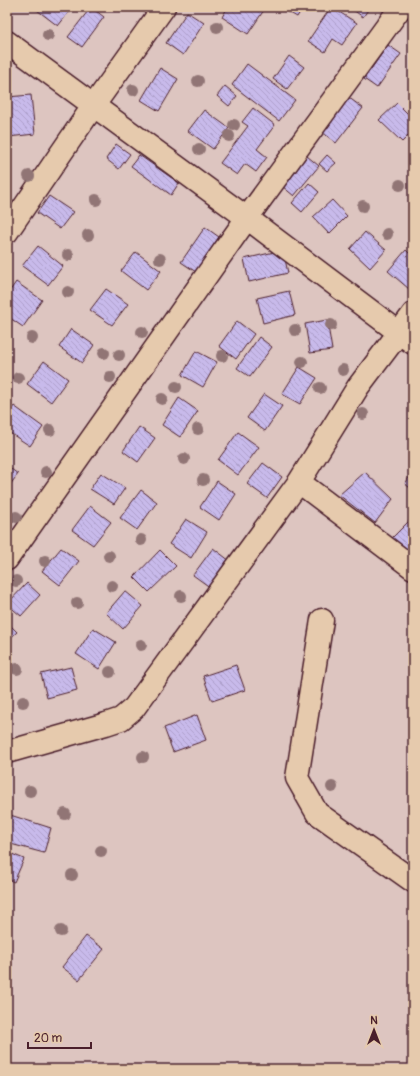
<svg xmlns="http://www.w3.org/2000/svg" width="420" height="1076" font-family="Pangolin,sans-serif">
<style>
.building{fill:url(#building-back-hatch);stroke:#4a1f2b}
.lines{fill:none;stroke-linecap:round;stroke-linejoin:round}
.street-casing{stroke:#4a1f2b;stroke-width:25}
.street{stroke:#e6caad;stroke-width:22}
.tree{fill:#917575}
</style>
<defs>
<pattern id="building-back-hatch" width="6" height="6" patternUnits="userSpaceOnUse"><rect width="6" height="6" fill="#c8baeb"/><path d="M-1 5l2 2M0 0l6 6M5-1l2 2" fill="none" stroke="#ad9fca"/></pattern>
</defs>
<rect width="100%" height="100%" fill="#ddc5c0"/>
<filter id="ink" filterUnits="userSpaceOnUse"><feTurbulence type="fractalNoise" baseFrequency=".025" numOctaves="2"/><feDisplacementMap in="SourceGraphic" scale="8" xChannelSelector="R" yChannelSelector="G"/><feConvolveMatrix kernelMatrix="1 2 1 2 8 2 1 2 1" color-interpolation-filters="sRGB"/></filter>
<g filter="url(#ink)">
<!-- building -->
<path class="building" d="M33 7H73L58 26Z
M91 7 104 17 82 47 68 37Z
M228 7H266L248 34 222 17Z
M287 7H303L297 17 285 10Z
M331 7 357 23 342 45 333 39 325 52 308 41Z
M349 7H370L363 17Z
M187 12 204 23 183 55 166 43Z
M388 45 401 54 377 88 364 79Z
M289 56 304 67 287 89 273 79Z
M247 64 295 100 279 121 232 85Z
M160 68 178 79 159 111 141 100Z
M225 86 237 96 229 106 217 96Z
M31 95 35 134 8 137 7 97Z
M348 97 363 108 336 143 322 132Z
M397 103 413 119V131L402 142 379 120Z
M253 108 275 125 257 149 267 157 256 172 245 164 237 175 220 163 248 126 242 122Z
M204 110 229 128 213 149 188 131Z
M116 144 130 154 119 169 106 159Z
M139 155 179 183 171 195 131 166Z
M327 155 336 163 327 171 319 164Z
M307 156 319 166 294 196 282 186Z
M309 183 319 192 302 212 292 203Z
M49 196 73 212 60 229 37 213Z
M332 200 347 216 329 234 313 217Z
M205 227 219 237 196 272 181 262Z
M365 232 386 250 370 268 350 249Z
M38 246 63 266 48 285 22 266Z
M283 250 288 273 249 282 244 259Z
M406 250 413 257V284L409 289 388 271Z
M136 252 161 271 146 290 121 271Z
M16 282 42 300 23 327 7 316V295Z
M106 289 128 304 112 325 90 310Z
M289 291 295 315 263 323 257 298Z
M327 320 332 350 310 353 305 324Z
M237 321 254 334 236 359 219 346Z
M71 329 94 345 82 363 59 347Z
M259 337 272 347 250 377 237 368Z
M196 351 217 362 203 387 182 375Z
M44 361 68 379 51 402 27 384Z
M299 367 317 378 300 404 282 394Z
M264 394 282 406 265 431 247 418Z
M179 398 198 411 180 437 162 425Z
M14 406 43 427 30 446 7 431V415Z
M139 427 155 438 138 462 123 451Z
M238 432 259 447 238 475 218 460Z
M263 463 282 477 267 498 247 484Z
M7 466 18 474 7 489Z
M413 471V490L405 484Z
M365 472 393 499 375 523 339 495Z
M101 473 125 488 114 504 90 489Z
M217 481 236 494 219 520 200 507Z
M141 490 157 502 137 530 120 518Z
M90 506 111 522 93 545 72 530Z
M413 517V557L390 540Z
M186 519 207 532 191 558 169 544Z
M61 548 79 561 60 585 42 571Z
M213 548 230 561 211 588 193 575Z
M160 550 176 566 149 592 134 577Z
M27 583 40 595 21 616 7 604Z
M125 591 143 606 123 629 106 613Z
M7 622 17 632 7 641Z
M93 628 116 642 99 669 76 654Z
M236 665 245 690 212 701 203 676Z
M71 667 77 690 47 698 41 674Z
M197 715 206 740 173 752 164 728Z
M7 814 51 828 44 853 7 843Z
M7 852 24 859 14 882 7 879Z
M86 936 104 949 79 980 62 967Z"/>
<g class="lines">
<!-- street casing -->
<g class="street-casing">
<path id="street" d="M7 42 247 218 413 343
M7 232 94 105 164 7
M299 482 413 568
M7 559 247 218 401 7
M322 620 297 778 317 813 413 881
M7 752 106 724 121 719 134 708 299 482 358 387 413 314"/>
</g>
<!-- street -->
<use href="#street" class="street"/>
</g>
<!-- trees -->
<g class="tree">
<circle cx="217" cy="27" r="6"/>
<circle cx="48" cy="35" r="6"/>
<circle cx="198" cy="81" r="6"/>
<circle cx="133" cy="90" r="6"/>
<circle cx="234" cy="125" r="6"/>
<circle cx="229" cy="136" r="6"/>
<circle cx="199" cy="149" r="6"/>
<circle cx="29" cy="176" r="6"/>
<circle cx="400" cy="185" r="6"/>
<circle cx="96" cy="200" r="6"/>
<circle cx="363" cy="206" r="6"/>
<circle cx="387" cy="234" r="6"/>
<circle cx="88" cy="235" r="6"/>
<circle cx="68" cy="255" r="6"/>
<circle cx="160" cy="259" r="6"/>
<circle cx="68" cy="292" r="6"/>
<circle cx="331" cy="325" r="6"/>
<circle cx="295" cy="330" r="6"/>
<circle cx="142" cy="332" r="6"/>
<circle cx="32" cy="338" r="6"/>
<circle cx="104" cy="353" r="6"/>
<circle cx="119" cy="355" r="6"/>
<circle cx="222" cy="356" r="6"/>
<circle cx="302" cy="362" r="6"/>
<circle cx="343" cy="370" r="6"/>
<circle cx="110" cy="377" r="6"/>
<circle cx="18" cy="378" r="6"/>
<circle cx="176" cy="387" r="6"/>
<circle cx="320" cy="388" r="6"/>
<circle cx="162" cy="399" r="6"/>
<circle cx="363" cy="414" r="6"/>
<circle cx="198" cy="429" r="6"/>
<circle cx="50" cy="430" r="6"/>
<circle cx="184" cy="459" r="6"/>
<circle cx="46" cy="472" r="6"/>
<circle cx="203" cy="480" r="6"/>
<circle cx="16" cy="517" r="6"/>
<circle cx="141" cy="540" r="6"/>
<circle cx="109" cy="556" r="6"/>
<circle cx="45" cy="561" r="6"/>
<circle cx="16" cy="581" r="6"/>
<circle cx="112" cy="586" r="6"/>
<circle cx="181" cy="596" r="6"/>
<circle cx="77" cy="603" r="6"/>
<circle cx="141" cy="645" r="6"/>
<circle cx="17" cy="669" r="6"/>
<circle cx="110" cy="672" r="6"/>
<circle cx="23" cy="702" r="6"/>
<circle cx="143" cy="757" r="6"/>
<circle cx="332" cy="787" r="6"/>
<circle cx="30" cy="791" r="6"/>
<circle cx="65" cy="814" r="6"/>
<circle cx="101" cy="851" r="6"/>
<circle cx="72" cy="875" r="6"/>
<circle cx="61" cy="931" r="6"/>
</g>
</g>
<!-- margin -->
<rect width="420" height="1076" fill="none" stroke="#e6caad" stroke-width="24"/>
<rect x="12" y="12" width="396" height="1052" fill="none" stroke="#4a1f2b" stroke-width="1.5" filter="url(#ink)"/>
<!-- north arrow -->
<g transform="translate(374 1030)" stroke="#e6caad" stroke-width="3" paint-order="stroke">
<path d="M0-3L7 15L0 10L-7 15Z" fill="#4a1f2b"/>
<text y="-6" font-size="11" font-weight="bold" text-anchor="middle" fill="#4a1f2b">N</text>
</g>
<!-- scale -->
<path d="M28 1042v6h63v-6" fill="none" stroke="#4a1f2b" stroke-width="2"/>
<text x="34" y="1042" font-size="12" fill="#4a1f2b" stroke="#e6caad" stroke-width="3" paint-order="stroke">20 m</text>
</svg>
